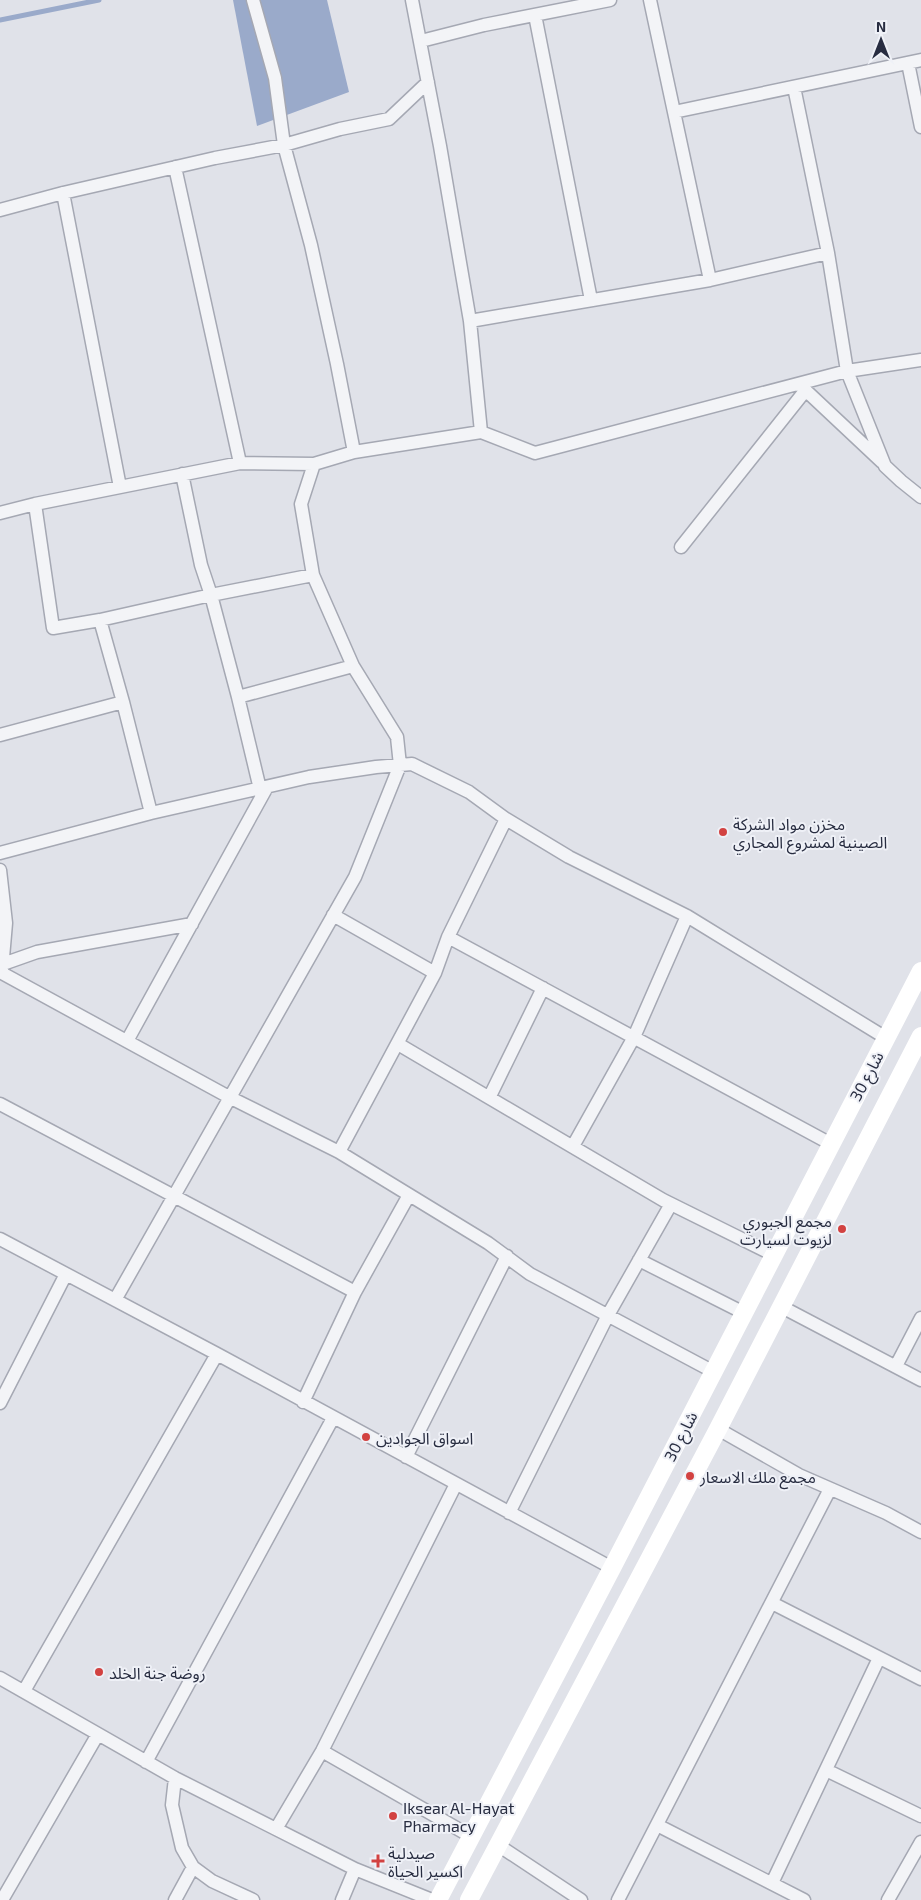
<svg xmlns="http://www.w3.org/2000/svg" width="921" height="1900" font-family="'Exo 2','Noto Sans Arabic',sans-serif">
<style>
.water{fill:#9aaaca}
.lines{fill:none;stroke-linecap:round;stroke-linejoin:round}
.stream{stroke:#9aaaca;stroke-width:5}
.street-casing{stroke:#a5a8b3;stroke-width:15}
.street{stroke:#f3f4f7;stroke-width:12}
.secondary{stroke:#fff;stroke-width:18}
.poi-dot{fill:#d24241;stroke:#eff1f7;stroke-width:2}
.labels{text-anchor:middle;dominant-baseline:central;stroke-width:4;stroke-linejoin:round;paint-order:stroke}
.poi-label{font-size:16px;fill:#282d41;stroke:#eff1f7;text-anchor:start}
.street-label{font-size:16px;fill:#282d41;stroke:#eff1f7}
</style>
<rect width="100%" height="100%" fill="#e0e2e9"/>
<!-- water -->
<path class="water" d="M233 0H327L349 92 257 126Z"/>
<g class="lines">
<!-- stream -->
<path class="stream" d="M0 20 99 0"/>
<!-- street casing -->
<g class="street-casing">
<path id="street" d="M253 0 275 78 284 145 311 245 337 364 354 452
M412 0 440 146 470 321 481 432
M650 0 710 280
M535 15 591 300
M421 41 484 25 610 0
M908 63 921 127
M794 87 828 253 847 371 885 466 901 481 921 497
M674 112 921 60
M175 167 240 463
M63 193 120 487
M0 210 63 193 215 158 284 145 340 129 389 119 428 82
M470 321 710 280 828 253
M800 385 882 462
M182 474 201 565 211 595 238 697 260 789
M35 504 53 628 100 620 211 595 313 575
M0 513 35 504 240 463 314 464 354 452 481 432 535 453 847 371 921 360
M681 547 805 391
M100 620 123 702 151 813
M238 697 353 666
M0 735 123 702
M0 853 151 813 309 777 376 767 412 764 469 792 506 819 569 857 687 916 886 1038
M0 870 6 923 2 969
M333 915 435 973
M448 937 831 1144
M3 964 37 952 192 924
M0 972 229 1097 339 1152 488 1243 530 1274 714 1372
M127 1041 267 787
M398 1044 663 1200 774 1255
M490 1096 543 988
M0 1104 355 1292
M573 1146 634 1037 687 916
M339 1152 435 973 448 937 506 819
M0 1239 217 1354 612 1568
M639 1260 744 1313
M115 1300 355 877 400 765 397 737 353 666 313 575 301 504 314 464
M782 1307 921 1380
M896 1366 921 1318
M303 1402 355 1292 409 1195
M0 1403 66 1274
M718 1429 799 1475 886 1513 921 1532
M406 1457 507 1256
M509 1513 608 1315 671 1204
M772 1603 921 1679
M0 1678 175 1778 355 1869 432 1900
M24 1691 217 1354
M322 1751 472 1837
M146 1762 333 1418
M826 1770 921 1816
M175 1778 172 1805 182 1848 193 1867 212 1881 253 1900
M657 1825 804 1900
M276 1829 322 1751 456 1484
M498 1845 581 1900
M772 1883 879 1658
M2 1900 98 1734
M175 1900 193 1867
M342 1900 355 1869
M618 1900 830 1489
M888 1900 921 1842"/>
</g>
<!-- street -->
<use href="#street" class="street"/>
<!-- secondary -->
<path class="secondary" d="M438 1900 612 1568 921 971
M469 1900 718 1429 921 1036"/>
</g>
<!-- markers -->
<g class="poi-dot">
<circle cx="723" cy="832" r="5"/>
<circle cx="842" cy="1229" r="5"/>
<circle cx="366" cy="1437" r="5"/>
<circle cx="690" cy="1476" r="5"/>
<circle cx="99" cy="1672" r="5"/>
<circle cx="393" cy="1816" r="5"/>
<path d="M375.5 1853.5h5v5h5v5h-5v5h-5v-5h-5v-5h5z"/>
</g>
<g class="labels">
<!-- poi labels -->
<g class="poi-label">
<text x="733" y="823">مخزن مواد الشركة<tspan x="733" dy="18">الصينية لمشروع المجاري</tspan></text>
<text x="832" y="1220" text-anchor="end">مجمع الجبوري<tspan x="832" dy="18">لزيوت لسيارت</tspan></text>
<text x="376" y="1437">اسواق الجوادين</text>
<text x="700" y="1476">مجمع ملك الاسعار</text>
<text x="109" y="1672">روضة جنة الخلد</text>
<text x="403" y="1807">Iksear Al-Hayat<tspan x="403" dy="18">Pharmacy</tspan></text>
<text x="388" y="1852">صيدلية<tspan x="388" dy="18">اكسير الحياة</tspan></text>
</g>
<!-- street labels -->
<g class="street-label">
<text transform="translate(866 1076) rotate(-62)">شارع 30</text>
<text transform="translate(680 1436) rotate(-63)">شارع 30</text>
</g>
</g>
<!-- north arrow -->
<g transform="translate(881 40)" stroke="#eff1f7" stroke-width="4" paint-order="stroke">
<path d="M0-4L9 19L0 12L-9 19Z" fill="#282d41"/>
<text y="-8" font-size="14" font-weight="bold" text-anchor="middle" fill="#282d41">N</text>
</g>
</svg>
